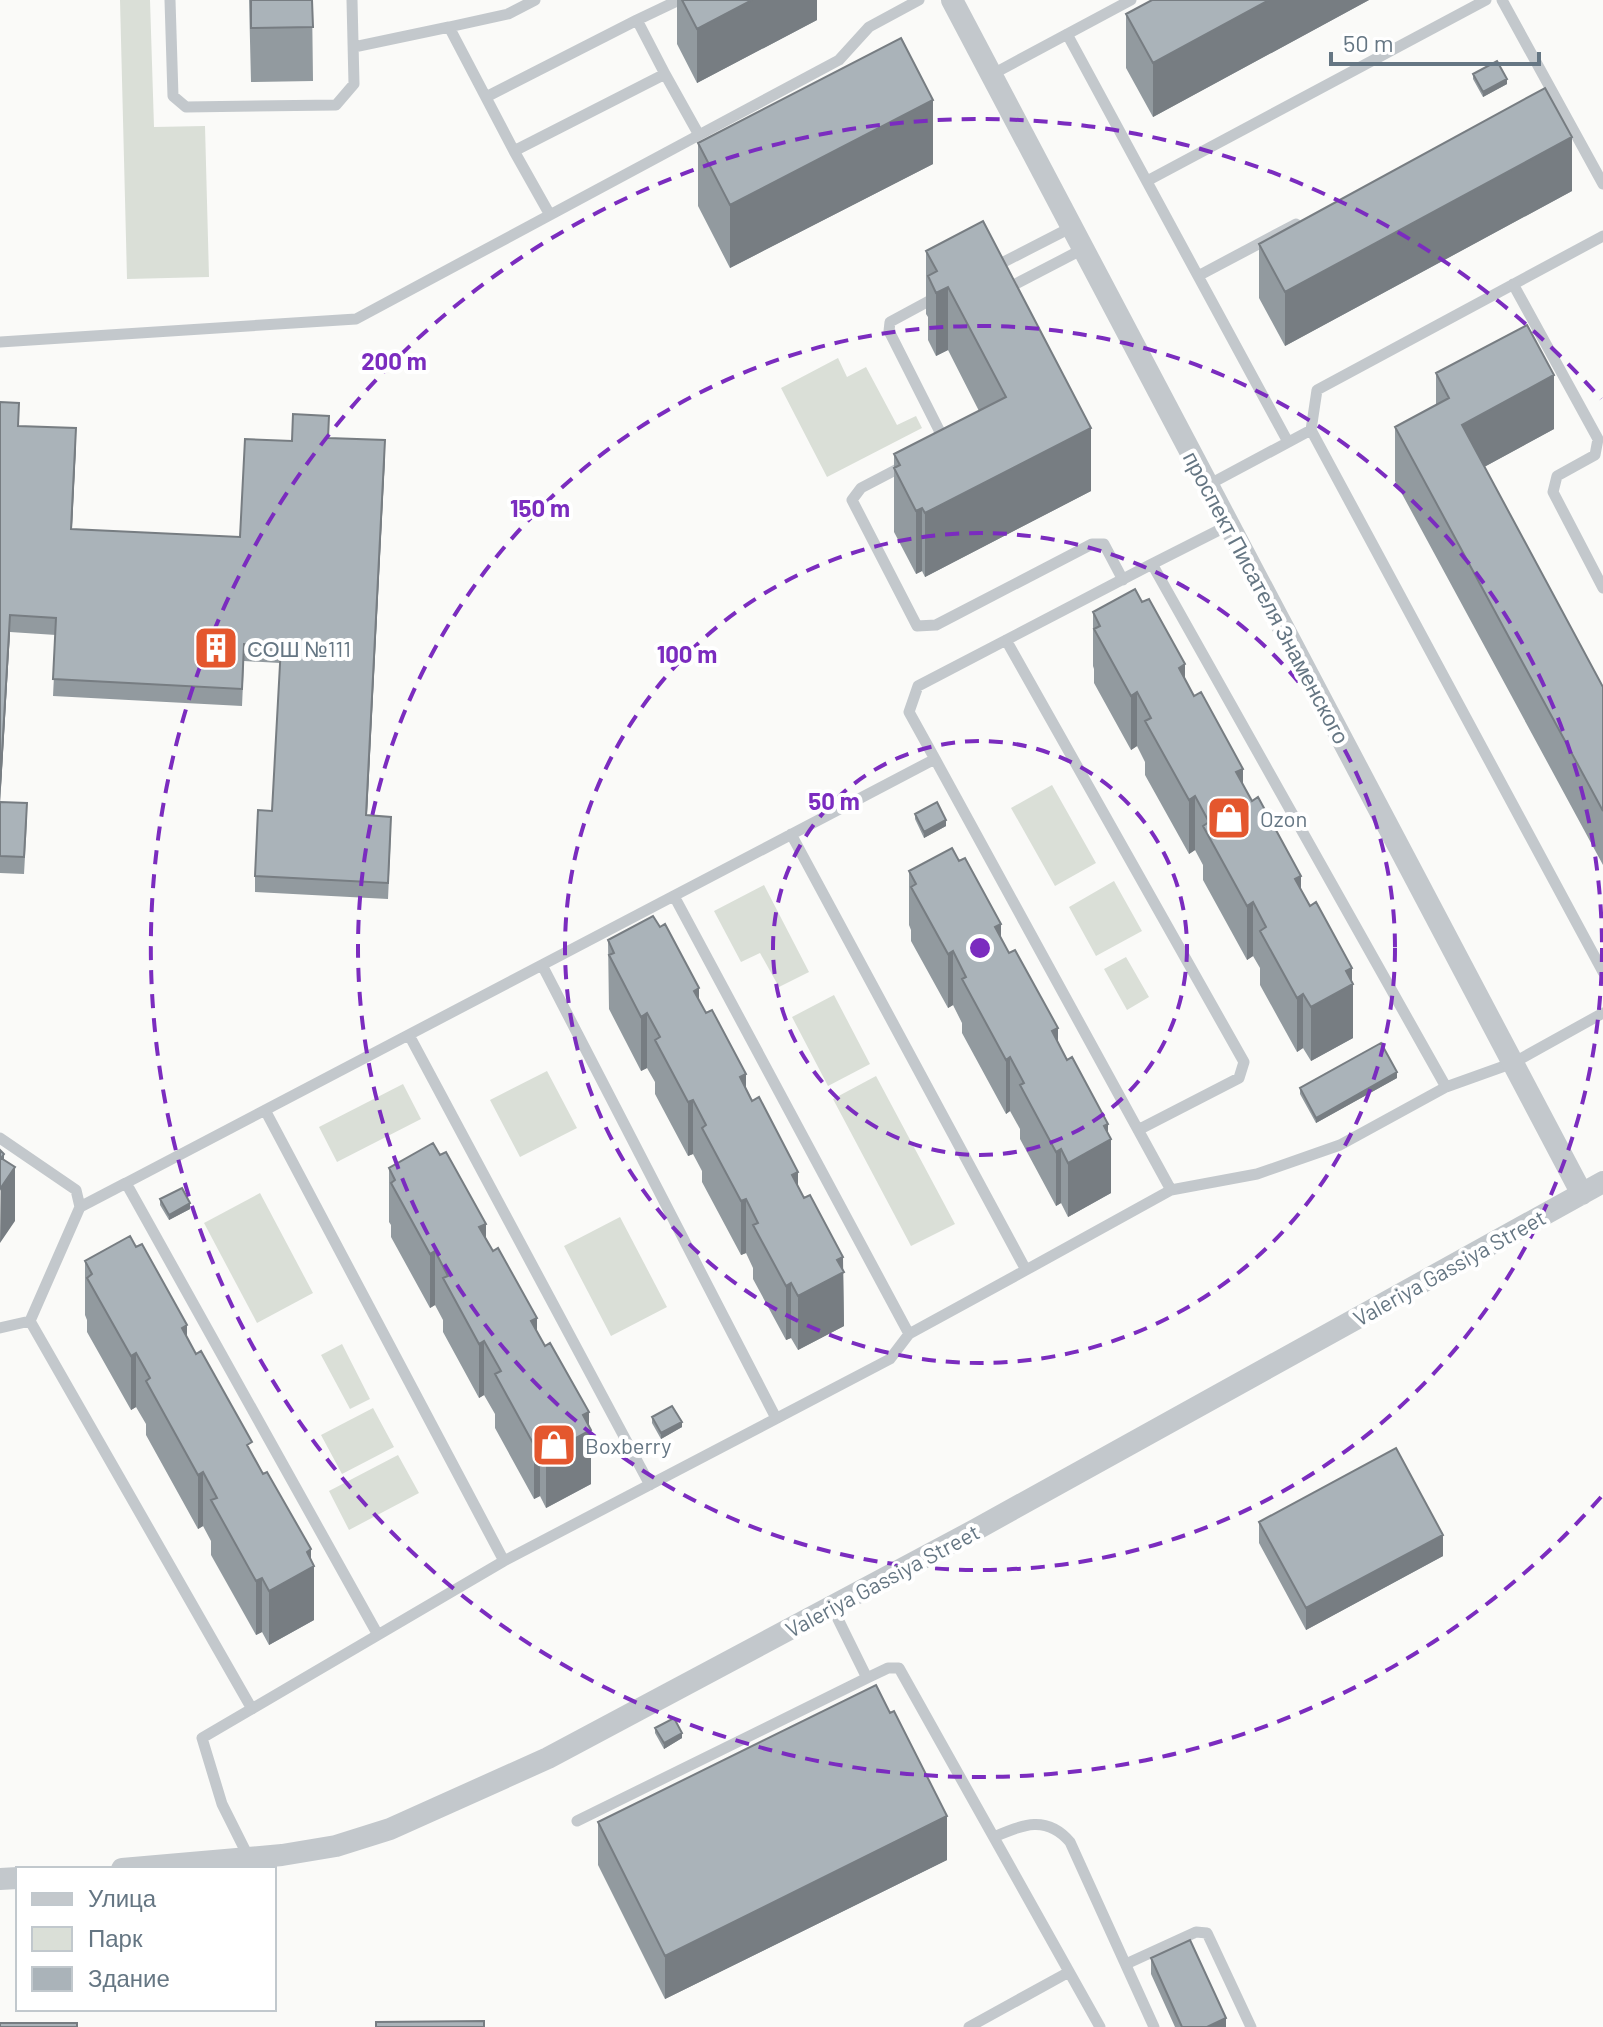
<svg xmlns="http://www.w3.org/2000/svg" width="1603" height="2027" font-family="Barlow,sans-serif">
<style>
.green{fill:#dadfd7}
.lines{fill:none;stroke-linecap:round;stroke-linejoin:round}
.service{stroke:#c3c8cc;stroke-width:11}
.minor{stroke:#c3c8cc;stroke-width:22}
.wall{fill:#929a9f}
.shaded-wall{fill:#777d82}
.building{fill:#aab3b9;stroke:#777d82;stroke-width:2}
.ring{fill:none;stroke:#7b2cbf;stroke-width:4;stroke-dasharray:14 10}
.labels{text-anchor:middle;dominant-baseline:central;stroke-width:8;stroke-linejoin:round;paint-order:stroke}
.street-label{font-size:22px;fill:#657683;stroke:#fff}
.poi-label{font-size:22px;fill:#657683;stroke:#fff;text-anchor:start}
.centre{fill:#7b2cbf;stroke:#fff;stroke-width:4}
.ring-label{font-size:24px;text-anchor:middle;font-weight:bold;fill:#7b2cbf;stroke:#fff;stroke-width:8;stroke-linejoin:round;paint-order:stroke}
</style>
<rect width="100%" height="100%" fill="#fafaf8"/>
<!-- green -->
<path class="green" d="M120 0H150L154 127 205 126 209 277 127 279Z
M838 358 847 377 866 367 897 425 916 416 922 428 827 477 781 388Z
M1052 785 1096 863 1055 886 1011 808Z
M1114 881 1142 931 1096 956 1069 907Z
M764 885 809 972 779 987 760 953 741 962 714 911Z
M1126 957 1149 997 1127 1010 1104 969Z
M834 995 870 1064 828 1086 792 1017Z
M547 1071 577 1128 520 1157 490 1100Z
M876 1076 955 1224 911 1246 833 1099Z
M403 1084 421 1119 337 1162 319 1127Z
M260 1193 313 1293 257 1323 204 1223Z
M620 1217 667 1307 611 1336 564 1246Z
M342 1344 370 1399 350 1409 321 1355Z
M373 1408 394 1447 342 1474 321 1435Z
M398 1455 419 1493 349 1530 329 1491Z"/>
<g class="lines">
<!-- service -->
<path class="service" d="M170 0 173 96 186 107 336 105 354 84 352 0
M1502 0 1603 184
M449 27 508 14 535 0
M1067 34 1198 276
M354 47 449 27 514 151 665 74 699 135 839 60 869 27 919 0
M665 74 637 20 679 0
M991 75 1131 0
M488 96 637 20
M514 151 550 215
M1147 181 1486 0
M994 267 1072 227
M1513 284 1598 439 1595 455 1557 476 1553 492 1603 588
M1006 289 1083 249
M940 295 890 322 889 331 939 430 940 444
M0 342 356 319 699 135
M1311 430 1603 972
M1288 442 1198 276 1296 224
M905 465 861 488 852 500 917 626 936 625 1092 544H1104L1123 580
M1208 485 1311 430 1317 390 1603 236
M1152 564 1229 525
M1006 640 1244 1062 1239 1078 1138 1130
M791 834 1026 1270 1171 1190 935 759
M674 896 909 1334
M542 965 776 1418
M409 1035 650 1485
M1446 1087 1513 1063 1603 1013
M265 1110 504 1561
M0 1138 76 1190 80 1207 30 1321 0 1328
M126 1183 935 759 909 712 918 686 1152 564 1446 1087 1340 1145 1257 1174 1171 1190
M80 1207 126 1183 378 1635
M30 1321 252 1709
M832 1607 867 1678 888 1668H899L1100 2027
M577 1821 867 1678
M994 1837C1023 1824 1047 1815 1070 1842L1154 2027
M249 1858 222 1804 202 1738 504 1561 890 1359 909 1334 1026 1270
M1126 1964 1196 1932 1207 1933 1251 2027
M969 2027 1069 1972"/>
<!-- minor -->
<path class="minor" d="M952 0 1582 1194
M122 1869 282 1855 336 1846 390 1829 548 1758 975 1530 1603 1182
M0 1879 18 1878"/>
</g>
<!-- wall -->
<path class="wall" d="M249 0H312L313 81 251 82Z
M677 0H817V20L697 83 677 44Z
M1152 0H1369L1153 117 1126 68V14Z
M1473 74 1507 84 1483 97 1473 79Z
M698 143 933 164 730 268 698 206Z
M1572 191 1285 346 1259 298V244Z
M926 251 1091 491 925 577 922 571 916 574 894 532V454L979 411 948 350 936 356 928 340V317L926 314Z
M1436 373 1554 429 1484 467 1603 687V865L1395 481V427L1436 405Z
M0 402 19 426 76 445 72 529 240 537 292 441 329 438 385 457 367 815 391 833 388 899 255 892V876L272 811 280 663 244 661 242 706 53 696 56 635 10 632 0 802 27 820 24 874 0 873Z
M1093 612 1185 680 1352 981 1353 1038 1311 1061 1303 1048 1297 1052 1260 985V968L1253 956 1247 960 1203 880V865L1195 850 1189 854 1145 775V762L1137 746 1131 750 1094 683V669L1093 666Z
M915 814 946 826 924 838 915 819Z
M909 871 1001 938 1108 1134 1111 1193 1068 1217 1061 1203 1056 1206 1020 1139V1129L1010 1111 1006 1114 962 1033V1023L953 1005 948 1008 911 941V930L909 925Z
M608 940 699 1001 843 1270 844 1326 798 1350 791 1338 786 1340 753 1279V1268L746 1253 741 1255 702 1182V1171L693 1154 688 1156 655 1094V1082L647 1068 641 1071 609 1009Z
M1397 1078 1316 1123 1300 1094V1088Z
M389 1168 486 1239 589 1425 591 1484 546 1508 540 1496 534 1499 495 1428V1414L484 1395 479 1398 443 1332V1320L435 1305 430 1308 391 1237V1225L389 1222Z
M160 1199 190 1209 169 1220 160 1205Z
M85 1261 187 1337 311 1559 314 1620 269 1645 262 1632 256 1635 211 1555V1541L203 1526 198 1529 146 1435V1424L136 1407 131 1410 87 1332V1320L85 1315Z
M652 1417 682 1427 661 1439 652 1423Z
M1259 1522 1443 1556 1306 1630 1259 1543Z
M655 1728 682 1738 664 1749 655 1733Z
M598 1822 947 1860 665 1999 598 1865Z
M1151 1958 1226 2027H1175L1151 1974Z"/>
<!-- shaded-wall -->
<path class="shaded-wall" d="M752 0H817V20L697 83V29Z
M1269 0H1369L1153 117V63Z
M1507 79V84L1483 97V92Z
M933 100V164L730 268V205Z
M1572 137V191L1285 346V292Z
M948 287V350L936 356V293Z
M1554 375V429L1462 479V425Z
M76 428V445L71 545V529Z
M1091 428V491L925 577V513Z
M385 440V457L366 832V815Z
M922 508V571L916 574V511Z
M10 615V632L0 804V788Z
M1185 664V718L1179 668Z
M1137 692V746L1131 750V696Z
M1243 769V823L1236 772Z
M1195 796V850L1189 854V800Z
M946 820V826L924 838V832Z
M1301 876V930L1295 879Z
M1253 902V956L1247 960V906Z
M1001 924V978L995 927Z
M953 951V1005L948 1008V954Z
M1352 968V984H1353V1038L1311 1061V1007L1346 971Z
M699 988V1042L694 991Z
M1303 994V1048L1297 1052V998Z
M647 1013V1068L641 1071V1017Z
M1058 1028V1082L1052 1031Z
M1010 1057V1111L1006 1114V1060Z
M1397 1072V1078L1316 1123V1118Z
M746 1074V1128L740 1077Z
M693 1100V1154L688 1156V1102Z
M1108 1124V1141L1111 1139V1193L1068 1217V1163L1104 1126Z
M1061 1149V1203L1056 1206V1152Z
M4 1154V1182L15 1167V1221L0 1243 1 1158Z
M798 1172V1226L792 1175Z
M746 1199V1253L741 1255V1201Z
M190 1203V1209L169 1220V1215Z
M486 1224V1278L479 1227Z
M435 1251V1305L430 1308V1254Z
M843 1257 844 1326 798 1350V1296L837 1260Z
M791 1283V1338L786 1340V1286Z
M537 1318V1372L531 1321Z
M187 1325V1379L182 1328Z
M484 1341V1395L479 1398V1344Z
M136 1353V1407L131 1410V1356Z
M589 1412V1431L591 1430V1484L546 1508V1454L583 1415Z
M682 1422V1427L661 1439V1433Z
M540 1442V1496L534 1499V1445Z
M203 1472V1526L198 1529V1475Z
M1443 1535V1556L1306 1630V1608Z
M311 1549V1568L314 1566V1620L269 1645V1591L307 1552Z
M262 1578V1632L256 1635V1581Z
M682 1733V1738L664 1749V1743Z
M947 1816V1860L665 1999V1956Z
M1226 2018V2027H1207Z"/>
<!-- building -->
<path class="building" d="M251 0H312L313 27 251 28Z
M682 0H752L697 29Z
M1152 0H1269L1153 63 1126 14Z
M901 38 933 100 730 205 698 143Z
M1497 61 1507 79 1483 92 1473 74Z
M1545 88 1572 137 1285 292 1259 244Z
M983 221 1091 428 925 513 922 508 916 511 894 468 900 465 894 454 1006 397 948 287 936 293 928 276 937 271 926 251Z
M1527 325 1554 375 1462 425 1603 687V811L1395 427 1449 398 1436 373Z
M0 402 19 403 18 426 76 428 71 529 240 537 245 439 292 441 293 414 329 416 328 438 385 440 366 815 391 817 388 883 255 876 258 810 272 811 281 646 244 644 242 689 53 679 56 618 10 615 0 788Z
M1135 589 1142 602 1149 599 1185 664 1179 668 1194 696 1201 692 1243 769 1236 772 1252 801 1258 797 1301 876 1295 879 1310 906 1316 902 1352 968 1346 971 1353 984 1311 1007 1303 994 1297 998 1260 931 1266 927 1253 902 1247 906 1203 826 1209 822 1195 796 1189 800 1145 721 1151 718 1137 692 1131 696 1094 629 1100 626 1093 612Z
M0 802 27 803 24 857 0 856Z
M937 802 946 820 924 832 915 814Z
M952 848 959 861 965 858 1001 924 995 927 1009 953 1015 950 1058 1028 1052 1031 1067 1060 1072 1057 1108 1124 1104 1126 1111 1139 1068 1163 1061 1149 1056 1152 1020 1085 1024 1083 1010 1057 1006 1060 962 979 966 977 953 951 948 954 911 887 916 884 909 871Z
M653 916 660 927 665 924 699 988 694 991 706 1013 712 1010 746 1074 740 1077 752 1101 759 1097 798 1172 792 1175 804 1198 810 1195 843 1257 837 1260 844 1272 798 1296 791 1283 786 1286 753 1225 758 1223 746 1199 741 1201 702 1128 706 1125 693 1100 688 1102 655 1040 660 1037 647 1013 641 1017 609 955 614 953 608 940Z
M1381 1043 1397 1072 1316 1118 1300 1088Z
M433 1143 440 1155 446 1152 486 1224 479 1227 493 1251 498 1248 537 1318 531 1321 545 1346 550 1343 589 1412 583 1415 591 1430 546 1454 540 1442 534 1445 495 1374 501 1371 484 1341 479 1344 443 1278 448 1276 435 1251 430 1254 391 1183 395 1180 389 1168Z
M0 1150 4 1154 1 1158 15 1167 0 1189Z
M182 1188 190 1203 169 1215 160 1199Z
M130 1236 136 1247 142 1244 187 1325 182 1328 196 1354 201 1351 252 1442 247 1445 263 1474 267 1472 311 1549 307 1552 314 1566 269 1591 262 1578 256 1581 211 1500 217 1498 203 1472 198 1475 146 1381 150 1378 136 1353 131 1356 87 1278 92 1274 85 1261Z
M672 1406 682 1422 661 1433 652 1417Z
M1396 1448 1443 1535 1306 1608 1259 1522Z
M876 1685 890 1713 894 1711 947 1816 665 1956 598 1822Z
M674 1718 682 1733 664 1743 655 1728Z
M1190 1940 1226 2018 1207 2027H1182L1151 1958Z
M484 2021V2027H376V2022Z
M0 2023H77V2027H0Z"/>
<!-- distance rings -->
<g class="ring">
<circle cx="980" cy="948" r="207"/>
<circle cx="980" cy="948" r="415"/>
<circle cx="980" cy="948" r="622"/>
<path d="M1601 1497A829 829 0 1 1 1601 399"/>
</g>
<!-- icons -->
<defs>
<g id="building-square" transform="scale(2.3)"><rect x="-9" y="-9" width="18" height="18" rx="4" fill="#e4572e" stroke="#fff"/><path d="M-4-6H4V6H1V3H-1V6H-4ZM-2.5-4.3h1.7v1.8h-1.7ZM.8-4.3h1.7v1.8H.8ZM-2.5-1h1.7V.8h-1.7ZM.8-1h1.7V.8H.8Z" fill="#fff"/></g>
<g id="shop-square" transform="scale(2.3)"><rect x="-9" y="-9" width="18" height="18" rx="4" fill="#e4572e" stroke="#fff"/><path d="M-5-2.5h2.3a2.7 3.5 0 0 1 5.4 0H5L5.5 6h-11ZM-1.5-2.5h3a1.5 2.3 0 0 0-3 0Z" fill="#fff"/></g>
</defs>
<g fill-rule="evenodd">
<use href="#building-square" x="216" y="648"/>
<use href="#shop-square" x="1229" y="818"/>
<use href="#shop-square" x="554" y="1445"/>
</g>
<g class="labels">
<!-- street labels -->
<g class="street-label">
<text transform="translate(1267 597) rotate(62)">проспект Писателя Знаменского</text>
<text transform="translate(1449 1267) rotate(-29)">Valeriya Gassiya Street</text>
<text transform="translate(882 1580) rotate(-28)">Valeriya Gassiya Street</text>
</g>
<!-- poi labels -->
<g class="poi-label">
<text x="247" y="648">СОШ №111</text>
<text x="1260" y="818">Ozon</text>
<text x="585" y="1445">Boxberry</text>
</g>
</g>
<circle cx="980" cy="948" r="12" class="centre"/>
<g class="ring-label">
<text x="394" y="370">200 m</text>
<text x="540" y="517">150 m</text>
<text x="687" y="663">100 m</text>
<text x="834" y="810">50 m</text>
</g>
<!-- legend -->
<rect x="16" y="1867" width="260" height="144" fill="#ffffff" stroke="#c1c8cd" stroke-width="2"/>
<rect x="32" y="1893" width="40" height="12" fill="#c3c8cc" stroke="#c1c8cd" stroke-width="2"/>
<text x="88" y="1907" font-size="24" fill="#657683">Улица</text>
<rect x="32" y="1927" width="40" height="24" fill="#dadfd7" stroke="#c1c8cd" stroke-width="2"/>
<text x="88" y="1947" font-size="24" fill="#657683">Парк</text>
<rect x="32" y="1967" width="40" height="24" fill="#aab3b9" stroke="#c1c8cd" stroke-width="2"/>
<text x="88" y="1987" font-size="24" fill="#657683">Здание</text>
<!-- scale -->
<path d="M1331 52v12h208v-12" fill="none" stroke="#657683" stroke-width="4"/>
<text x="1343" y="52" font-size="24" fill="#657683" stroke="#ffffff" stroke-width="6" paint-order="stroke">50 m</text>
</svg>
